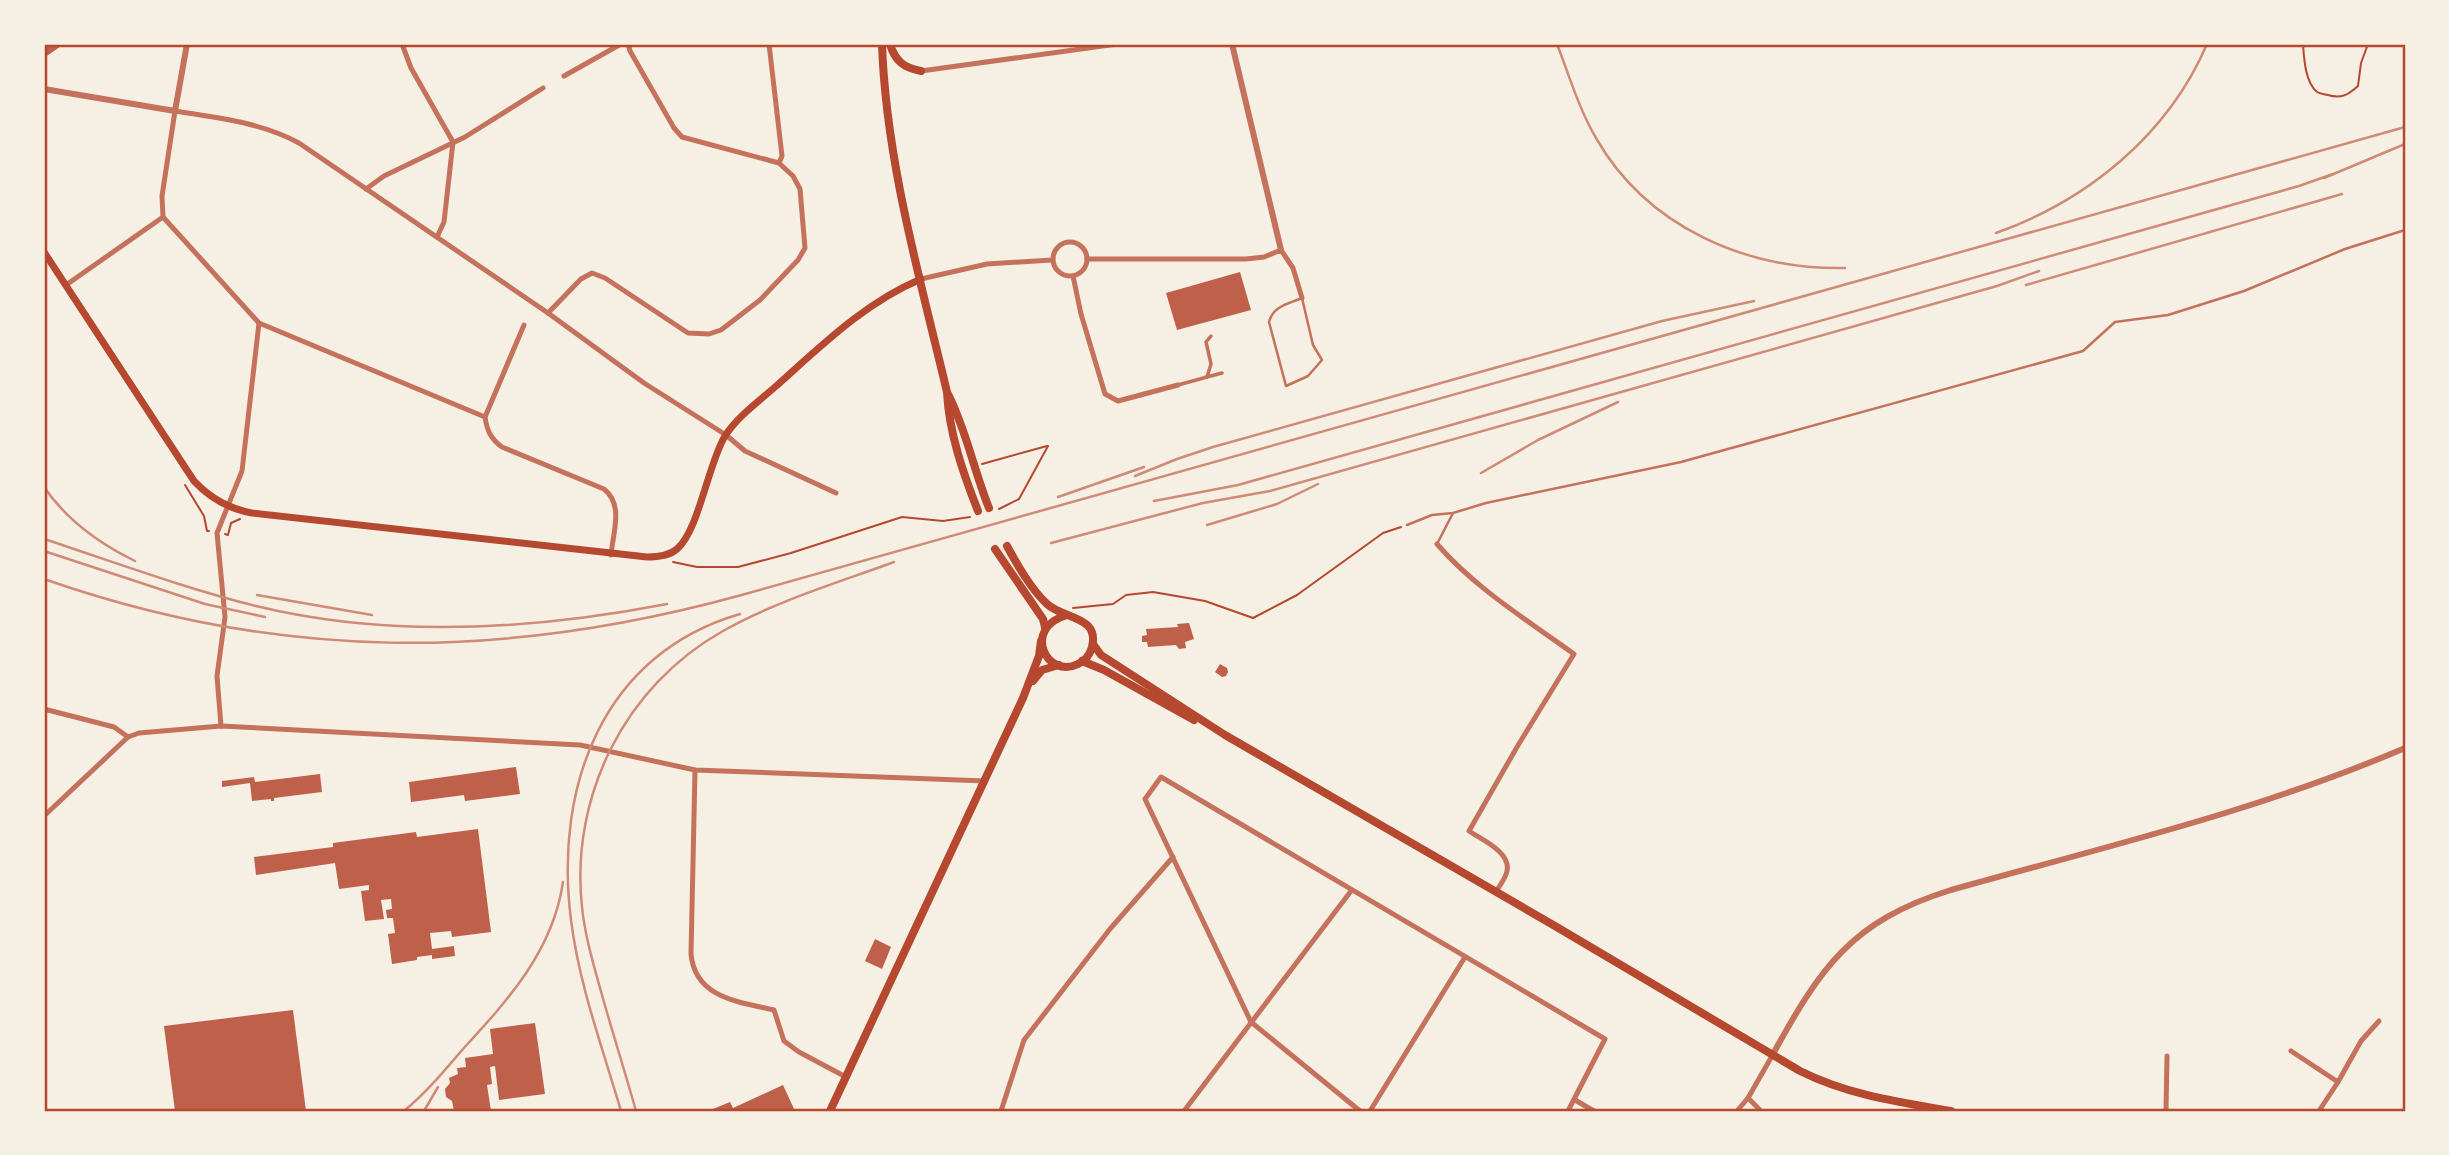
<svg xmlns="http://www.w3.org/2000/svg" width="2449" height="1155" font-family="Ubuntu,sans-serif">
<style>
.building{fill:#bf614a}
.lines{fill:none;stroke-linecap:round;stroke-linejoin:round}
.path{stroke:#b5482f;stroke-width:2}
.service{stroke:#c5725c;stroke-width:2.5}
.pedestrian{stroke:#c5725c;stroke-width:3.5}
.minor{stroke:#c5725c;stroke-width:5}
.tertiary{stroke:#c5725c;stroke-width:6}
.secondary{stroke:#b5482f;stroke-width:7}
.primary{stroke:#b5482f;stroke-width:8}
.rail{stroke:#cf8b77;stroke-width:2.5}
.neatline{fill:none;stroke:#b5482f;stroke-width:2.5}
</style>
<rect width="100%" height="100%" fill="#f6efe4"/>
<!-- building -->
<g class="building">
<polygon points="44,44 64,44 44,58"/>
<polygon points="1240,272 1251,310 1177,330 1166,293"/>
<polygon points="1189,623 1194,639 1185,642 1186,648 1179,649 1176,645 1148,647 1147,642 1142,642 1142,636 1147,635 1146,629 1178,627 1177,624"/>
<polygon points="1220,664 1227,668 1228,672 1226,676 1222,677 1215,672"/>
<polygon points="516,767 520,794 465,801 464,795 411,802 409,782"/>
<polygon points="320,774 322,792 274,798 274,801 271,801 271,799 252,801 250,783 222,787 222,781 254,777 255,782"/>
<polygon points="478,829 491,932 452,937 451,931 430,933 432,949 454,946 455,956 432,959 432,955 417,957 417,960 392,964 388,934 395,933 393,918 387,918 386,910 392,909 391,899 381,900 384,919 365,921 361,891 369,890 369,885 339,889 335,863 256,875 254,857 333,847 333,843 416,832 417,837"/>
<polygon points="875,939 891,947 882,969 865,961"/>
<polygon points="293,1010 306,1111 175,1111 164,1026"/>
<polygon points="535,1023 545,1094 499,1100 495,1066 490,1067 492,1084 487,1085 491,1111 454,1111 452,1101 446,1097 445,1089 450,1083 449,1078 458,1074 457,1068 466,1067 465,1058 493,1054 490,1029"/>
<polygon points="783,1085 795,1111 708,1111 730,1102 733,1108"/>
</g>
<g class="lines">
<!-- path -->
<g class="path">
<path d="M2303 44C2304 58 2305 82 2317 92 2320 94 2325 94 2328 95 2341 99 2348 95 2358 86L2361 63 2368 44"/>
<polyline points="982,464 1047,446"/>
<polyline points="185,485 204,516 207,531 209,531"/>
<polyline points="999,509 1019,499 1048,446"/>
<polyline points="225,534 228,535 231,523 240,519"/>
<polyline points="673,562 697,567 738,567 791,553 902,517 943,521 970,517"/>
<polyline points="1073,608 1113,604 1126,595 1153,592 1205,601 1253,618 1297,595 1383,533 1401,527"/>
</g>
<!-- service -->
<g class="service">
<path d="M1302 298 1313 345 1322 360 1308 376 1286 386 1269 322C1273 306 1288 304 1302 298Z"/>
<polyline points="1407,525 1432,515 1453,513 1486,503 1681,462 2083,351 2115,322 2168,315 2244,291 2345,249 2405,230"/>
<polyline points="1437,544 1453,513"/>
</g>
<!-- pedestrian -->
<g class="pedestrian">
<polyline points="1211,336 1206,342 1211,364 1207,377 1222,373"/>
<polyline points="1178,385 1207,377"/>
</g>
<!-- minor -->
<g class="minor">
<polyline points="402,44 411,68 453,142"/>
<polyline points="769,44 782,156 779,163"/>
<polyline points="921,71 1117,44"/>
<polyline points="564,76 621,44"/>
<polyline points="366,189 384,176 465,137 543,88"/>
<polyline points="437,237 444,222 453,142"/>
<circle cx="1070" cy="259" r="17"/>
<polyline points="1087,259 1246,259 1264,257 1281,250 1293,268 1302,298"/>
<polyline points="1073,276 1081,314 1105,394 1118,401 1178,385"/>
<polyline points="921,279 987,264 1052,260"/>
<polyline points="66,285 163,217"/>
<polyline points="548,313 581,279 592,273 605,278 688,333 709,334 721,330 760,300 798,260 805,248 800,189 793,176 779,163 682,137 674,128 630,51 628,44"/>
<path d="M524 325 485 417C487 431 491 439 502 447L604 489C624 505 613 532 611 555"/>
<path d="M485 417 259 323 163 217 162 196 175 111C218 118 260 122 299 143L548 313 644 383 726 435 745 451 836 493"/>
<path d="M1437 544C1475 588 1527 620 1574 654L1517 747 1469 831C1482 840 1511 852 1507 871 1506 878 1499 886 1496 892"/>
<polyline points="44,709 114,727 128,737"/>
<polyline points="221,726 217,676 225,617 217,533 242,471 259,323"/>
<path d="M695 770 691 954C695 998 739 1002 774 1010L784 1041 799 1052 846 1077"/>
<polyline points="44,816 128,737 139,733 221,726 580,745 695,770 985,781"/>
<polyline points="2291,1051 2338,1082 2319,1111"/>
<polyline points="2338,1082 2361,1041 2379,1021"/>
<polyline points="1748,1098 1761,1111"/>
<polyline points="1575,1100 1594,1111"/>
<polyline points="1001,1111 1024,1040 1110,929 1173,857"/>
<polyline points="1184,1111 1351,891"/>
<polyline points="1360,1111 1251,1022 1145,799 1161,777 1605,1039 1568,1111"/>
<polyline points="1370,1111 1465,957"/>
<polyline points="1737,1111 1748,1098 1772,1056"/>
<polyline points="2166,1111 2167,1056"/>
</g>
<!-- tertiary -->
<g class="tertiary">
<polyline points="1232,44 1281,250"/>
<polyline points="44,89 175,111 187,44"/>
<path d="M1772 1056C1820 968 1851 921 1951 890 2104 847 2258 811 2405 748"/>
</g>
<!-- secondary -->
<path class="secondary" d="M44 252 194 481C210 498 229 509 252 513L647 557C657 557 669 556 677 549 699 530 708 464 725 436 737 417 758 402 775 387 820 347 864 303 921 279"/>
<!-- primary -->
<g class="primary">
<path d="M882 44C886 161 920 278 947 392 949 433 963 473 978 511"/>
<path d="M890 44C895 61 904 68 921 71"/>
<path d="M948 394C966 429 974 471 989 508"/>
<path d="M1007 546C1018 566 1031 589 1047 604 1063 619 1100 616 1092 647 1090 654 1085 661 1078 664 1047 680 1021 628 1067 615"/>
<polyline points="995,549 1043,619 1045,627"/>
<path d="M1093 644 1101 655 1225 735 1555 926 1800 1071C1848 1095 1898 1102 1951 1111"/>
<polyline points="1082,661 1104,670 1194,720"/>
<polyline points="1033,681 1042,670 1059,665"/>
<polyline points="830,1111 1023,698 1039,656 1041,641"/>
</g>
<!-- rail -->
<g class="rail">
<path d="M1557 44C1569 75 1579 109 1596 138 1647 227 1746 270 1845 268"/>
<polyline points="2324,178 2405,144"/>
<path d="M1996 233C2088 200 2168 135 2207 44"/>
<polyline points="2026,285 2342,194"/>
<polyline points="1481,473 1538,440 1618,402"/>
<polyline points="1135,476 1177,459 1213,447 1662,321 1754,301"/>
<path d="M44 487C66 519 100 544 135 561"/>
<polyline points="1058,497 1144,467"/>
<polyline points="1154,501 1238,485 2299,186 2333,174"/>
<polyline points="1207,525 1277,504 1318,484"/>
<path d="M44 539C114 562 184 588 256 606 391 639 532 630 667 604"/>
<polyline points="1051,543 1203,503 1270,491 1997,286 2039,271"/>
<polyline points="44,551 205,604 265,617"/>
<path d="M44 579C278 661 500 661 738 596L2405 127"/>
<polyline points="257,595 372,615"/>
<path d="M404 1111C426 1093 445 1070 463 1049 508 1000 553 951 563 882"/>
<polyline points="424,1111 438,1087"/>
<path d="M621 1111C603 1049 579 985 571 920 554 787 602 654 740 614"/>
<path d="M636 1111C625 1072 613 1034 602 995 594 966 585 937 582 907 570 796 625 686 723 631 776 601 837 583 894 562"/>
</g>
</g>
<!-- border -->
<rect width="2449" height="1155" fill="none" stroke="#f6efe4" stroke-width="91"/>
<rect x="46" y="46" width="2358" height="1064" class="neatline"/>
</svg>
